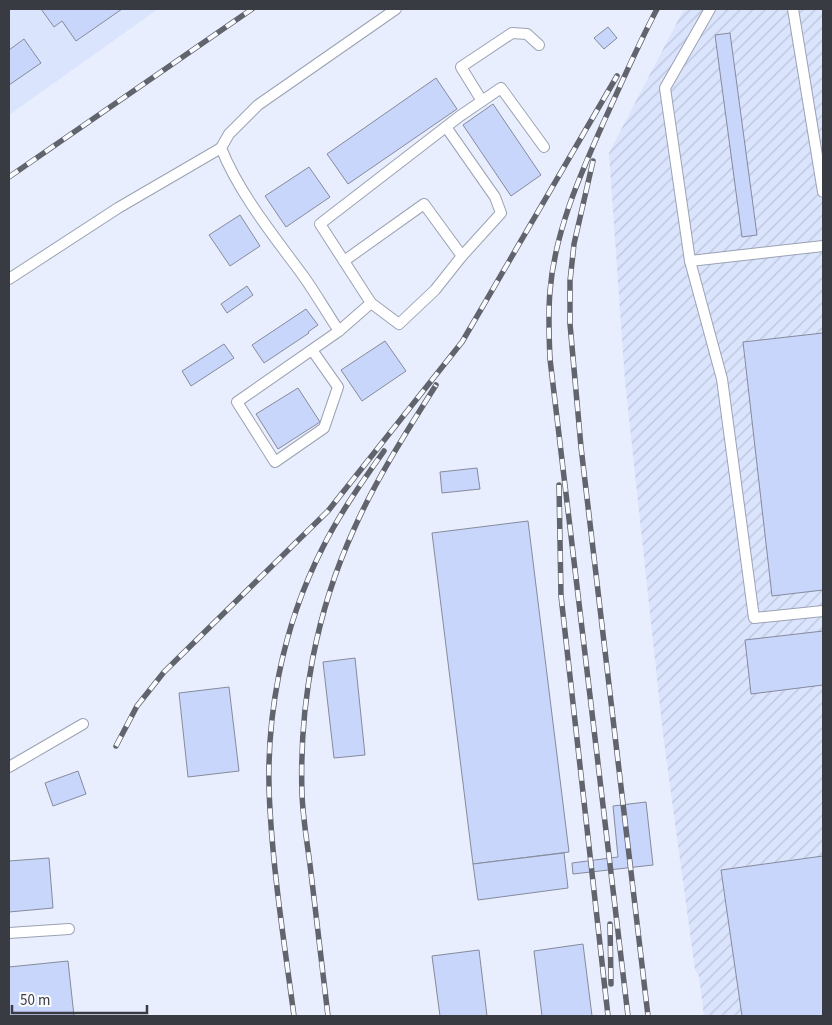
<svg xmlns="http://www.w3.org/2000/svg" width="832" height="1025" font-family="'Source Sans 3',sans-serif">
<style>
.built{fill:#dae4fd}
.industrial{fill:url(#industrial-furrows)}
.building{fill:#c9d6fb;stroke:#858b9c}
.lines{fill:none;stroke-linecap:round;stroke-linejoin:round}
.lane-casing{stroke:#9ba2b3;stroke-width:12}
.lane{stroke:#fff;stroke-width:10}
.rail-casing{stroke:#61646d;stroke-width:5.5}
.rail{stroke:#fafbff;stroke-width:4;stroke-dasharray:11;stroke-linecap:butt}
</style>
<defs>
<pattern id="industrial-furrows" width="10" height="10" patternUnits="userSpaceOnUse" patternTransform="scale(1.25)"><rect width="10" height="10" fill="#dae4fd"/><path d="M-1 1l2-2M0 10L10 0M9 11l2-2" fill="none" stroke="#bcc4da"/></pattern>
</defs>
<rect width="100%" height="100%" fill="#e8eefd"/>
<!-- built -->
<polygon class="built" points="9,9 158,9 9,115"/>
<!-- industrial -->
<polygon class="industrial" points="684,9 823,9 823,1016 704,1016 699,976 695,970 663,734 625,381 609,153"/>
<!-- building -->
<g class="building">
<polygon points="41,9 122,9 76,41 62,21 54,27"/>
<polygon points="608,27 617,38 604,49 594,38"/>
<polygon points="730,33 757,235 742,237 715,35"/>
<polygon points="24,39 41,63 9,85 9,50"/>
<polygon points="436,78 457,109 348,184 327,154"/>
<polygon points="493,104 541,175 511,196 463,125"/>
<polygon points="309,167 330,197 286,227 265,196"/>
<polygon points="240,215 260,246 230,266 209,235"/>
<polygon points="247,286 253,295 227,313 221,304"/>
<polygon points="306,309 318,325 308,332 309,333 264,363 252,345"/>
<polygon points="823,333 823,590 772,596 743,342"/>
<polygon points="385,341 406,371 362,401 341,370"/>
<polygon points="224,344 234,358 191,386 182,371"/>
<polygon points="298,388 320,422 278,449 256,414"/>
<polygon points="477,468 480,489 442,493 440,472"/>
<polygon points="528,521 569,852 473,864 432,533"/>
<polygon points="823,631 823,685 751,694 745,640"/>
<polygon points="355,658 365,755 334,758 323,662"/>
<polygon points="229,687 239,771 188,777 179,693"/>
<polygon points="78,771 86,794 53,806 45,783"/>
<polygon points="646,802 653,865 573,874 572,863 618,857 613,806"/>
<polygon points="564,853 568,888 478,900 473,864"/>
<polygon points="823,856 823,1016 742,1016 721,870"/>
<polygon points="49,858 53,908 9,912 9,861"/>
<polygon points="583,944 592,1016 542,1016 534,951"/>
<polygon points="479,950 487,1016 440,1016 432,956"/>
<polygon points="68,961 74,1016 9,1016 9,967"/>
</g>
<g class="lines">
<defs>
<g id="lane">
<polyline points="710,9 665,88 690,261 722,379 754,618 823,611"/>
<polyline points="793,9 823,192"/>
<polyline points="482,101 461,67 512,33 527,34 539,45"/>
<polyline points="344,261 424,204 462,256"/>
<polyline points="690,261 823,246"/>
<polyline points="9,279 118,208 221,148"/>
<polyline points="371,303 399,324 435,290 462,256 501,213 495,197 446,127"/>
<polyline points="339,331 371,303 320,224 460,116 501,88 544,147"/>
<path d="M312 350 338 387 324 428 275 462 237 402 339 331C327 313 316 294 304 277 274 236 240 195 221 148L229 134 258 105 396 9"/>
<polyline points="9,767 83,724"/>
<polyline points="9,933 69,929"/>
</g>
</defs>
<!-- lane casing -->
<use href="#lane" class="lane-casing"/>
<!-- lane -->
<use href="#lane" class="lane"/>
<defs>
<g id="rail">
<polyline points="593,161 574,244 570,281 570,324 581,447 648,1016"/>
<polyline points="9,177 252,9"/>
<polyline points="559,485 561,596 608,1016"/>
<polyline points="116,746 137,706 164,672 328,511 462,342 617,76"/>
<polyline points="610,924 611,984"/>
<path d="M294 1016C285 948 274 879 270 810 264 720 282 627 323 547 340 513 362 482 384 451"/>
<path d="M328 1016C322 969 317 921 311 873 308 847 303 821 302 794 299 704 316 612 354 529 376 479 407 431 436 385"/>
<path d="M628 1016 550 359C549 337 548 314 550 291 555 230 581 173 605 119 622 82 638 45 657 9"/>
</g>
</defs>
<!-- rail casing -->
<use href="#rail" class="rail-casing"/>
<!-- rail -->
<use href="#rail" class="rail"/>
</g>
<!-- border -->
<rect width="832" height="1025" fill="none" stroke="#383b42" stroke-width="20"/>
<!-- scale -->
<path d="M12 1005v8h135v-8" fill="none" stroke="#383b42" stroke-width="2.5"/>
<text x="20" y="1005" font-size="15" fill="#383b42" stroke="#fafbff" stroke-width="4" paint-order="stroke">50 m</text>
</svg>
